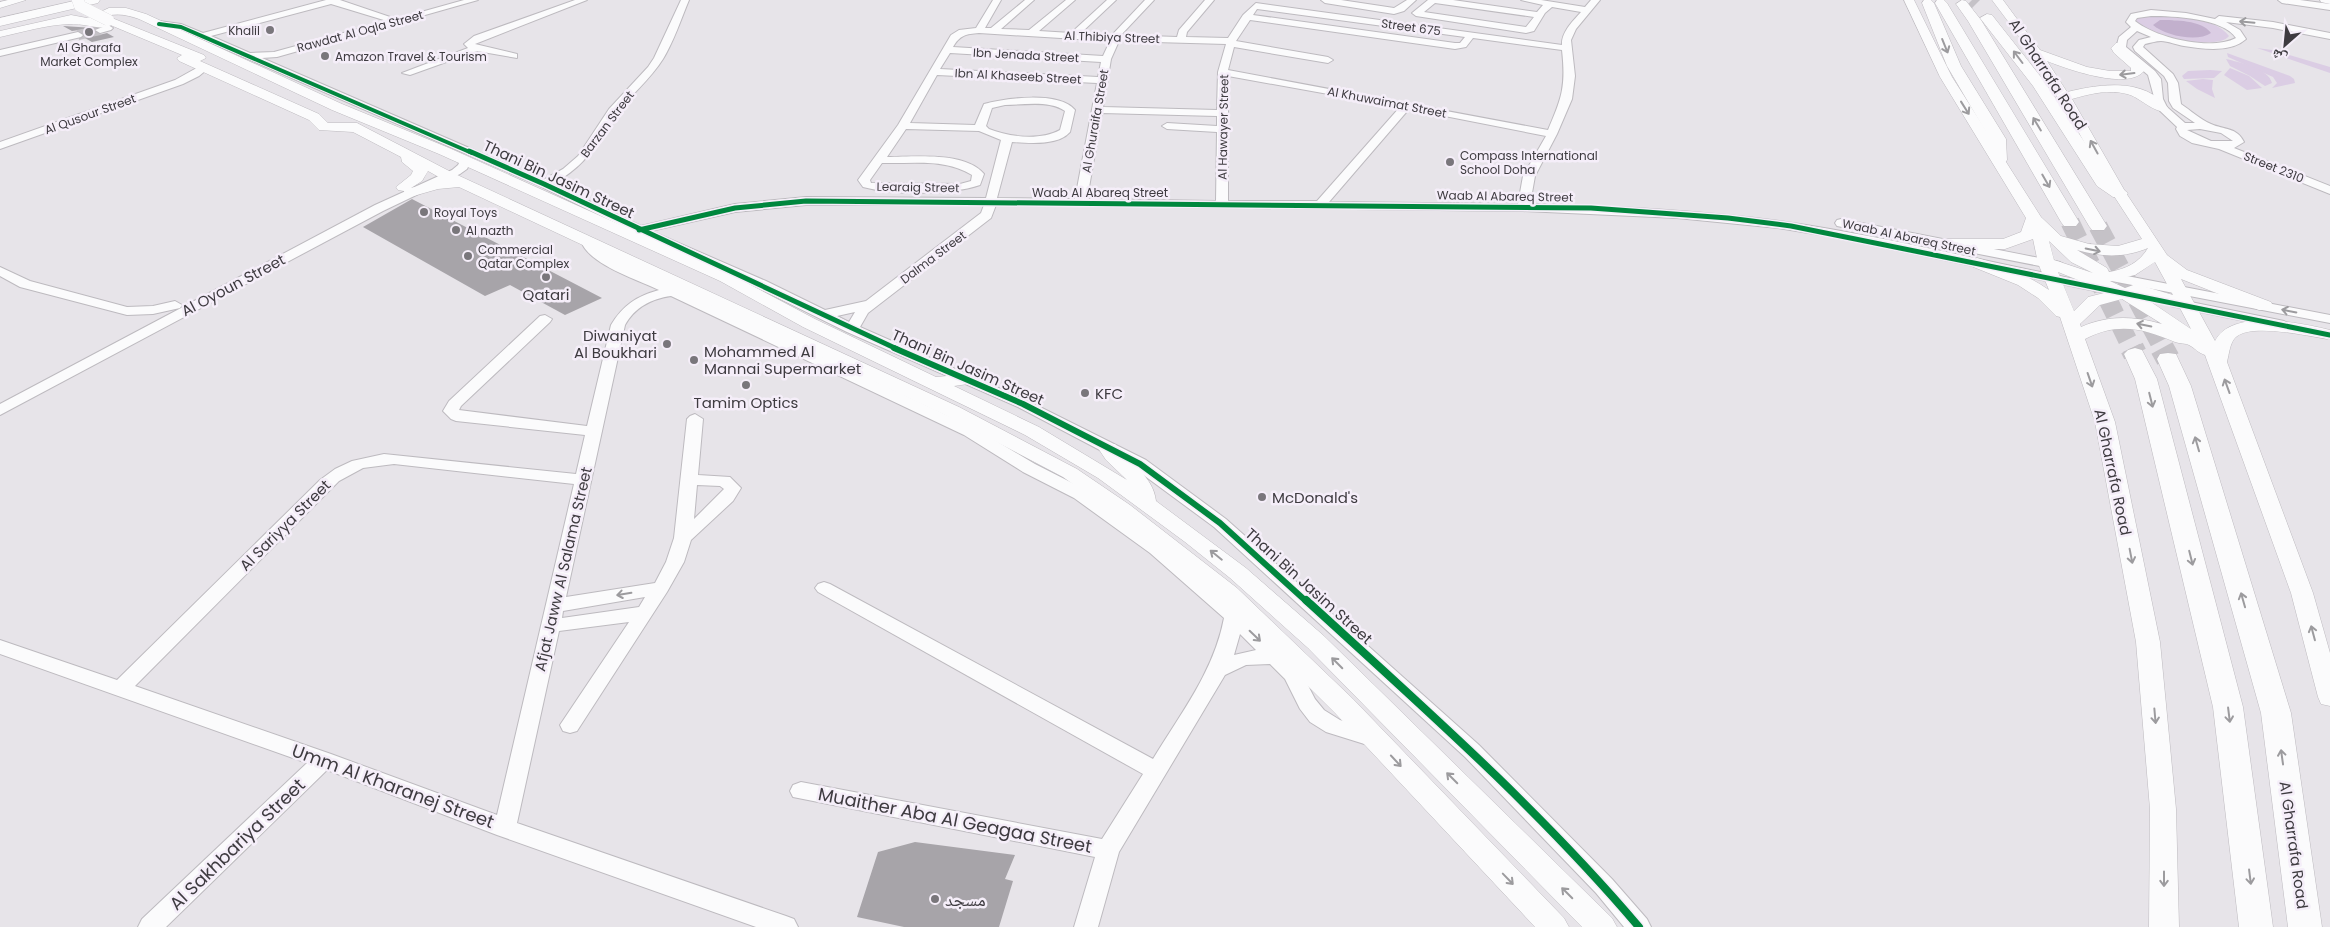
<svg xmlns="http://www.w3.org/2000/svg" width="2330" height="927" font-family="Poppins,'Noto Naskh Arabic',sans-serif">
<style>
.green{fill:#dbcde4;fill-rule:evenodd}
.water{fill:#c2b0cd}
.building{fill:#a7a4a9}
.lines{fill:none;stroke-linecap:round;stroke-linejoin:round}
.minor-tunnel{stroke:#c5c2c7;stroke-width:10;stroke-dasharray:10 5;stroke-linecap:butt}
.highway-tunnel-far2{stroke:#c5c2c7;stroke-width:14;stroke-dasharray:14 7;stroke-linecap:butt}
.highway-tunnel-far1{stroke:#c5c2c7;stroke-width:19;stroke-dasharray:19 9;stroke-linecap:butt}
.highway-tunnel{stroke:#c5c2c7;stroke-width:24;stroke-dasharray:24 12;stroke-linecap:butt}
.minor-casing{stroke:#bdbabf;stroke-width:2}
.major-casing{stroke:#bdbabf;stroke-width:1}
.highway-casing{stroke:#bdbabf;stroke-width:1}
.minor{fill:#fbfbfc;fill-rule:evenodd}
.major{fill:#fbfbfc;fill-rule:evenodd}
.highway{fill:#fbfbfc;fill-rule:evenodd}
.major-bridge-casing{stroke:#bdbabf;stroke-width:12;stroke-linecap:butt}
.major-bridge{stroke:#fbfbfc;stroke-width:12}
.cycleway-far3-casing{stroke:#f5eef9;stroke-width:5.5}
.cycleway-far2-casing{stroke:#f5eef9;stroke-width:8}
.cycleway-far1-casing{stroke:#f5eef9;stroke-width:9}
.cycleway-casing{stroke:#f5eef9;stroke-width:11}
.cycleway-far3{stroke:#00873e;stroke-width:4}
.cycleway-far2{stroke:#00873e;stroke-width:5}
.cycleway-far1{stroke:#00873e;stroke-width:6}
.cycleway{stroke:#00873e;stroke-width:8}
.oneway{stroke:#9c9b9e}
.poi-dot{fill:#79767b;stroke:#f5eef9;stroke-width:2}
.labels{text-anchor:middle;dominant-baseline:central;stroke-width:5;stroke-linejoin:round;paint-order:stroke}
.far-street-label{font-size:12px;fill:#3e3b40;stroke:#f5eef9}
.far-poi-label{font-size:12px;fill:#3e3b40;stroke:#f5eef9;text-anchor:start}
.street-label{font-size:15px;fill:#3e3b40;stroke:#f5eef9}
.poi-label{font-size:15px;fill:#3e3b40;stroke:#f5eef9;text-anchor:start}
.near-street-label{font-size:18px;fill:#3e3b40;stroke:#f5eef9}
.near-poi-label{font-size:18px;fill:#3e3b40;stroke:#f5eef9;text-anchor:start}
</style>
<rect width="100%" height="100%" fill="#e7e4e9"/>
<!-- green -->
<g class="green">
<path d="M2150 15C2171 16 2216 17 2229 36 2221 48 2175 40 2162 36 2152 33 2143 27 2134 23L2135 19ZM2173 20 2196 25 2210 31 2184 36 2175 34Z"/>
<polygon points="2257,48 2272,50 2330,67 2330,73"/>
<polygon points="2227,53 2290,76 2294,79 2295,83 2272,88 2277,83 2273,77 2228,57"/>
<path d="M2226 59C2239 62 2269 69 2272 83L2265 86 2250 76 2230 66Z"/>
<polygon points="2230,68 2249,76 2262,88 2247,90 2224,75"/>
<polygon points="2210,70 2222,71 2214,78 2184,79 2182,76 2188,71"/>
<polygon points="2203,79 2213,80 2212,89 2215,98 2197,89 2186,81"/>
</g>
<!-- water -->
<path class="water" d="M2160 20C2174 20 2202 20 2211 33 2197 43 2164 35 2153 25Z"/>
<!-- building -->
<g class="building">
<polygon points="63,26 94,28 94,32 99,35 107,33 114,37 92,42 83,37 85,35 79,30 72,31"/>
<polygon points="412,199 602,298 565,315 510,285 485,296 363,227"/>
<polygon points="915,842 1015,855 1005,879 1013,881 999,927 904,927 857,917 878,852"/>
</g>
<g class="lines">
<!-- minor-tunnel -->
<polyline class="minor-tunnel" points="78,35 100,30"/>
<!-- highway-tunnel-far2 -->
<polyline class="highway-tunnel-far2" points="1972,0 1976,4"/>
<!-- highway-tunnel-far1 -->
<g class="highway-tunnel-far1">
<polyline points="2070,222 2132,349"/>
<polyline points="2098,226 2163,349"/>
</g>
<!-- highway-tunnel -->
<g class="highway-tunnel">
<polyline points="2132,348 2135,354"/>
<polyline points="2162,348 2168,359"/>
</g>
<defs>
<g id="minor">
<path d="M326 0H340L396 19 464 0H478L277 57 262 58 543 180 563 169 578 156 609 109 648 67 654 58 681 0H689C681 19 674 41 663 59 650 80 630 95 616 115 593 147 589 163 553 184L641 226 735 204 806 197 986 198 1001 140 979 131 906 129 887 157C913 157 965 151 984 174L980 185C952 195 892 195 863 187L858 180 898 125 951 35 959 30 976 28 993 0H1001L985 28H991L1025 0H1034L1001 29 1029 30 1066 0H1075L1039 31 1071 33 1107 0H1116L1081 33 1112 35 1145 0H1154L1121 35 1177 37 1179 30 1205 0H1214L1187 32 1186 37 1228 38 1243 15 1256 3 1562 45C1561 32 1574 20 1581 12L1552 7 1545 13 1534 31 1526 33 1416 16 1412 13 1428 0H1453L1537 12 1543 5 1521 0H1541L1585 7 1591 0H1600L1576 29 1571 40 1575 76 1572 99 1557 134 1535 176 1530 204C1613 206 1696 210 1779 221 1893 237 2006 267 2120 288L2127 292 2120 296 1827 236 1778 228 1677 218 1523 211 996 205 991 218 868 313 860 327 1028 401 1146 460 1226 519 1479 745 1612 879 1647 919 1651 927H1624L1596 893 1465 757 1214 527 1134 468 1018 407 847 332 756 287 648 239 540 186 179 29 154 24 159 21 181 24 203 33ZM1435 3 1534 17 1526 27 1424 12ZM331 4 387 21 274 52 250 53 211 36ZM1257 9 1465 37 1460 43H1455L1253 15ZM1250 20 1455 49 1466 47 1473 38 1562 50C1566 86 1562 98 1548 130L1228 70 1234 47 1328 63 1333 60 1328 57 1236 41ZM979 33 1110 41 1103 56 953 47C960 35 966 34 979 33ZM1119 41 1226 44 1218 72 1217 110 1103 107 1111 59ZM950 53 1101 62 1098 77 940 69ZM937 75 1097 83 1075 199 997 198 1012 142C1029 143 1058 146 1070 132L1075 110C1059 91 1006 98 984 104L975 125 910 123ZM1228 76 1400 107 1317 201H1228ZM1005 105C1023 105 1049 100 1065 111L1060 130C1040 141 1009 137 989 129L986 126 992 108ZM1409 109 1546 136 1523 176 1518 204 1329 202ZM1102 113 1217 116V126L1167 123 1162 126 1167 129 1217 132 1216 201 1087 199ZM882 163C912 164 945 158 972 175L971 181 960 184 871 183 870 180ZM806 205H984L981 213 866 301 825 310 766 281 651 231 735 212ZM855 312 849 322 837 316Z"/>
<polygon points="575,0 587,0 475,44 517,54 517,58 477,51 410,75 402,73 468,48 464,44 474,36"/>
<polygon points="1321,0 1341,0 1394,8 1407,0 1416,0 1404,11 1394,14 1325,3"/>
<polygon points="2278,0 2300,0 2330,4 2330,10 2282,3"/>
<path d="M2151 10 2186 13 2215 19 2219 16 2273 22 2330 33V39L2273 28 2226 22 2240 30 2246 39C2231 53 2203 49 2184 46 2177 45 2168 41 2161 41 2156 41 2150 43 2145 44L2143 47 2173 74 2178 83 2181 104C2190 110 2201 120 2211 124 2224 130 2237 127 2244 142L2234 148 2330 186V194L2219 149 2192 143 2180 136 2176 129 2177 127 2157 108 2148 75 2116 48 2119 37 2131 27 2126 22 2131 14ZM2151 16C2173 16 2223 18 2236 38 2211 51 2156 38 2135 21L2137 18ZM2137 31 2151 37 2139 40 2133 47 2135 51 2164 76 2168 83 2169 101 2173 108 2195 123H2185L2167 107 2163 99 2161 79 2155 71 2126 47 2127 40ZM2200 129 2221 133 2233 141H2211L2187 130Z"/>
<polygon points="108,25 113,28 111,30 100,33 95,30"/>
<polygon points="78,32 83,35 81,37 0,56 0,50"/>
<polygon points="202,65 210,67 199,76 183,84 0,149 0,142 175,80"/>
<polygon points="465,158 471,161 467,169 460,174 383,211 0,415 0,404 375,205 452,170 458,165 461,159"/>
<polygon points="1841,219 2060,262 2067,266 2060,270 1837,226 1835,223 1837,220"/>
<path d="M587 237 591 238 595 246 605 254 976 429 1035 464 1086 490 1162 545 1241 611 1300 670 1315 699 1324 710 1340 720 1381 733 1384 739 1381 745 1374 747 1326 732 1310 722 1300 709 1285 679 1270 664 1246 665 1225 675 1119 852 1098 927H1074L1095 857 793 797 790 791 793 785 801 782 1102 839 1143 774 818 592 815 588 818 584 824 582 830 584 1153 759C1181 713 1214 671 1224 618L1150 553 1074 498 1023 472 964 435 671 296C651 299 635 307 625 325L566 597 655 583 666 562 674 538 687 419 690 416 695 414 703 419 698 475 730 477 741 488 733 501 691 540 684 562 667 592 577 731 570 733 563 731 560 725 629 622 559 631 517 823 786 916 794 919 798 927H756L497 835 327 770 166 927H138L142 919 307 763 0 654V640L117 680 320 480 335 469 352 461 384 454 576 474 585 435 456 421 451 419 443 411 449 401 540 316 545 315 552 319 550 322 461 406 459 410 587 426 611 325C623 305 637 296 659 290 638 280 588 264 581 241ZM394 464 574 484 497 815 331 754 135 686 339 481 363 468ZM697 485 720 486 724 489 694 519ZM645 597 639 607 562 618 563 611ZM1240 634 1256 650 1234 655Z"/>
<polygon points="0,267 30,281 127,307 153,306 175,301 182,305 180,308 153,314 127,315 20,287 0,276"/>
<polygon points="2101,271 2330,315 2330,323 2096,278 2094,275"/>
<polygon points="2176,299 2284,321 2291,325 2284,329 2171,306 2169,303 2171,300"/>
</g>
<g id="major">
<polygon points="8,0 26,0 0,8 0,2"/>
<path d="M1904 0H1914L1952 77 2041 217 2061 236 2089 244 2118 246 2142 239 2112 193 2072 120 2016 32 1992 0H2003L2040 50 2087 67 2110 71H2131V68L2114 53 2111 48 2116 43H2124L2126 45 2123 50 2143 67 2144 71C2128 91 2067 69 2047 61L2067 92C2100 84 2144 77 2168 108L2167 111C2154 114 2140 97 2127 94 2109 89 2089 94 2072 99L2126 193 2167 255 2187 270 2271 302 2273 306 2271 310H2259L2181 279 2215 341C2231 308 2301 323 2330 330V338L2327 339C2308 336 2251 323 2236 337 2230 342 2229 354 2227 362L2313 593 2330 653V706L2321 704 2318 697 2291 593 2205 355C2198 353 2195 348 2189 345 2186 343 2180 344 2175 342 2143 328 2117 322 2085 339L2115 422 2160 642 2176 809 2179 927H2149L2150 809 2136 642 2095 422 2060 317 2056 316 2038 298 2018 285 1971 266 1969 263 1977 258C2003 265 2027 275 2049 290L2038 263 2033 239 2005 249H1944L1936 244 1944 239H2003L2021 232 2026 218 1940 77ZM2049 241 2071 262 2093 273 2054 260ZM2148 248C2139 263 2126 269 2109 272L2107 268 2077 250C2101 257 2125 258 2148 248ZM2155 262 2173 295 2136 284 2125 288 2110 281 2135 275ZM2058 272 2108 292 2088 297 2074 311ZM2142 296 2180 308 2191 329ZM2122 299 2162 324C2134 316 2108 315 2081 327L2080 324 2100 305Z"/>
<polygon points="2320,0 2330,0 2330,4 2321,2"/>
<path d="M109 8H126L146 14 342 104 449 148 732 275 815 319 936 377 969 374 975 375 978 379 975 383 954 386 1039 427 1127 480 1106 460 1098 448 1101 444H1115C1129 464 1153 475 1156 501L1246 568 1324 636 1612 918 1617 927H1582L1308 648 1230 578 1185 542 1098 478 1025 435 803 327 720 281 439 154 332 110 139 19C124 14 112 12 98 20L104 22V18H112L204 55 206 58 200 61 319 114 328 123H357L453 173 959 407 1077 469 1130 505 1237 588 1353 699 1564 918 1569 927H1535L1335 713 1221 600 1116 515 1063 477 945 415 459 187 438 189 410 197 405 196 404 191 398 190 396 187 411 175 413 171 402 162 401 157 353 132 319 130 309 120 179 61 177 58 182 55 108 24 107 27C100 29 80 23 69 24 46 25 23 32 0 37V31L71 15 87 18ZM428 171 444 180 411 188 422 181Z"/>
</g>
<g id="highway">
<polygon points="78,0 100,0 98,3 0,26 0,18"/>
<polygon points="1924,0 1931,0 1934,3 1961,66 2006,139 2007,160 2005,163 1993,163 1991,160 1990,139 1947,66 1922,3"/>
<polygon points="1937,0 1944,0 1947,3 2079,222 2076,226 2064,226 2061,222 1935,3"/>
<polygon points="1962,0 1966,1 1981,20 2107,226 2104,230 2092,230 2089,226 1968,21 1956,4"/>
<polygon points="1987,14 1992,15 2044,81 2109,179 2128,193 2125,197 2113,197 2097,186 2033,86 1980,18"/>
<polygon points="2135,348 2142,350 2157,379 2243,707 2273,927 2239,927 2213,707 2135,379 2124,354 2128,350"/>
<polygon points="2168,353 2176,354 2191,386 2291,713 2322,927 2288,927 2261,713 2169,386 2157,359 2160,354"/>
</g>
</defs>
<!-- minor casing -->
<use href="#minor" class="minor-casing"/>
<!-- major casing -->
<use href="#major" class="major-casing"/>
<!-- highway casing -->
<use href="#highway" class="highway-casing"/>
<!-- minor -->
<use href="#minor" class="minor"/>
<!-- major -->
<use href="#major" class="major"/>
<!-- highway -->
<use href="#highway" class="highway"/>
<defs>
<polyline id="major-bridge" points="78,0 80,6 108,20"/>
</defs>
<!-- major-bridge casing -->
<use href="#major-bridge" class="major-bridge-casing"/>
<!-- major-bridge -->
<use href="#major-bridge" class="major-bridge"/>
<defs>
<polyline id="cycleway-far3" points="159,24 181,27 472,153"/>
<g id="cycleway-far2">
<polyline points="469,151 544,184 897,349"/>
<polyline points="639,230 735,208 806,201 1591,208 1728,218 1791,226 2330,335"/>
</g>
<polyline id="cycleway-far1" points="894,348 1023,404 1140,464 1220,523 1307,602"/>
<path id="cycleway" d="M1306 600C1421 705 1538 808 1639 927"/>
</defs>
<!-- cycleway-far3 casing -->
<use href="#cycleway-far3" class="cycleway-far3-casing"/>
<!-- cycleway-far2 casing -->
<use href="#cycleway-far2" class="cycleway-far2-casing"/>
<!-- cycleway-far1 casing -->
<use href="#cycleway-far1" class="cycleway-far1-casing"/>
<!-- cycleway casing -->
<use href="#cycleway" class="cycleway-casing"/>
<!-- cycleway-far3 -->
<use href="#cycleway-far3" class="cycleway-far3"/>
<!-- cycleway-far2 -->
<use href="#cycleway-far2" class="cycleway-far2"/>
<!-- cycleway-far1 -->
<use href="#cycleway-far1" class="cycleway-far1"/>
<!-- cycleway -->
<use href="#cycleway" class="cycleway"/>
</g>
<!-- one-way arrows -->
<defs><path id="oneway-shaft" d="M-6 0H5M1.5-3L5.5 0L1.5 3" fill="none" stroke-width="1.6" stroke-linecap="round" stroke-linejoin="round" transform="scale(1.25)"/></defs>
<g class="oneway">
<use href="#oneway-shaft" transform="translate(2247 22) rotate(-175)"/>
<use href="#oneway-shaft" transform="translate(1945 46) rotate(68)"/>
<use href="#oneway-shaft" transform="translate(2018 57) rotate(-127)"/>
<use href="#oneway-shaft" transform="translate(2127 74) rotate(173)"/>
<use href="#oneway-shaft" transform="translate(1965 108) rotate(58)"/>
<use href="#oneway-shaft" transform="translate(2037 124) rotate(-121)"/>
<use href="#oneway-shaft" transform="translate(2094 147) rotate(-119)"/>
<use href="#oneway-shaft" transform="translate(2046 181) rotate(60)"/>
<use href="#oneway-shaft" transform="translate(2093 250) rotate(12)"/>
<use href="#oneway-shaft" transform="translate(2289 311) rotate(-169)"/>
<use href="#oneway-shaft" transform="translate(2144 325) rotate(-168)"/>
<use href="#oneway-shaft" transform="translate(2090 380) rotate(71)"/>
<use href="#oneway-shaft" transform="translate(2227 386) rotate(-110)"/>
<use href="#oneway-shaft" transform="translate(2151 400) rotate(76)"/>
<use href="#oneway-shaft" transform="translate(2197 444) rotate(-106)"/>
<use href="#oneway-shaft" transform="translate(1216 555) rotate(-141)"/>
<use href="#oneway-shaft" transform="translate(2131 556) rotate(79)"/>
<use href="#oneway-shaft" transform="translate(2191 558) rotate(76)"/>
<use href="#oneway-shaft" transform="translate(624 594) rotate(171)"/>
<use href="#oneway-shaft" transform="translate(2243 600) rotate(-106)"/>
<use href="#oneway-shaft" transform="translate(2313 633) rotate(-105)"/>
<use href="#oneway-shaft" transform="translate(1255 636) rotate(44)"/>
<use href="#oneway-shaft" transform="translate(1337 663) rotate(-135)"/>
<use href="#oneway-shaft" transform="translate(2229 715) rotate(83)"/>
<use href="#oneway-shaft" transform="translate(2155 716) rotate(85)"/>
<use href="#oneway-shaft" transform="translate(2282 757) rotate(-98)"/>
<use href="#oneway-shaft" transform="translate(1396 761) rotate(47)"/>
<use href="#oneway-shaft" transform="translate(1452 778) rotate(-135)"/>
<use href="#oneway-shaft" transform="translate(2250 877) rotate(83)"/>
<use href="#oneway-shaft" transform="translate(1508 879) rotate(46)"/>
<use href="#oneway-shaft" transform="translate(2164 879) rotate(90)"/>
<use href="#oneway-shaft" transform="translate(1567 893) rotate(-135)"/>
</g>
<!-- markers -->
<g class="poi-dot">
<circle cx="270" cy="30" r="5"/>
<circle cx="89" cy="32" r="5"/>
<circle cx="325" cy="56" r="5"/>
<circle cx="1450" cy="162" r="5"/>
<circle cx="424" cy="212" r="5"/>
<circle cx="456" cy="230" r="5"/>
<circle cx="468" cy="256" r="5"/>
<circle cx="546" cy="277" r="5"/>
<circle cx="667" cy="344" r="5"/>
<circle cx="694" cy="360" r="5"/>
<circle cx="746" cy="385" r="5"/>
<circle cx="1085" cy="393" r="5"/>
<circle cx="1262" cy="497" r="5"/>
<circle cx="935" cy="899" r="5"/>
</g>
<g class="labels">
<!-- far-street labels -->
<g class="far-street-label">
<text transform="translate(1411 27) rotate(8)">Street 675</text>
<text transform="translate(360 31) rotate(-15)">Rawdat Al Oqla Street</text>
<text transform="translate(1112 37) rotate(2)">Al Thibiya Street</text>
<text transform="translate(1026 55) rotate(3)">Ibn Jenada Street</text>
<text transform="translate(1018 76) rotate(3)">Ibn Al Khaseeb Street</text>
<text transform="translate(1387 102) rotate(11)">Al Khuwaimat Street</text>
<text transform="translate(90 114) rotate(-20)">Al Qusour Street</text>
<text transform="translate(1095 121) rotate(-80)">Al Ghuraifa Street</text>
<text transform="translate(607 124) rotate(-53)">Barzan Street</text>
<text transform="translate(1223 127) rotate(-89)">Al Hawayer Street</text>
<text transform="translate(2274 167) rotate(22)">Street 2310</text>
<text transform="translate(918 187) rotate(1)">Learaig Street</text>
<text x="1100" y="192">Waab Al Abareq Street</text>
<text transform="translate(1505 196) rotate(1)">Waab Al Abareq Street</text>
<text transform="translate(1909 237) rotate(12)">Waab Al Abareq Street</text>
<text transform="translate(933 257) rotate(-37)">Dalma Street</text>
</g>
<!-- far-poi labels -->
<g class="far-poi-label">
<text x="260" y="30" text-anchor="end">Khalil</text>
<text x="89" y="47" text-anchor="middle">Al Gharafa<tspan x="89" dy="14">Market Complex</tspan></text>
<text x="335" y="56">Amazon Travel &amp; Tourism</text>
<text x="1460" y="155">Compass International<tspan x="1460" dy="14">School Doha</tspan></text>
<text x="434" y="212">Royal Toys</text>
<text x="466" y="230">Al nazth</text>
<text x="478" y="249">Commercial<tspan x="478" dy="14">Qatar Complex</tspan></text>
</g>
<!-- street labels -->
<g class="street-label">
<text transform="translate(2048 74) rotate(57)">Al Gharrafa Road</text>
<text transform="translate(559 179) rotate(25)">Thani Bin Jasim Street</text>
<text transform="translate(233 285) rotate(-28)">Al Oyoun Street</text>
<text transform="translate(968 367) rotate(24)">Thani Bin Jasim Street</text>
<text transform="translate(2113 472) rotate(78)">Al Gharrafa Road</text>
<text transform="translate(285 525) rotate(-45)">Al Sariyya Street</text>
<text transform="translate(563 569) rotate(-77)">Afjat Jaww Al Salama Street</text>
<text transform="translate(1309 586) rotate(42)">Thani Bin Jasim Street</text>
<text transform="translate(2294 845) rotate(82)">Al Gharrafa Road</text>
</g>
<!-- poi labels -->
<g class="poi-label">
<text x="546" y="294" text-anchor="middle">Qatari</text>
<text x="657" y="335" text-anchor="end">Diwaniyat<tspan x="657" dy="17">Al Boukhari</tspan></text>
<text x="704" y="351">Mohammed Al<tspan x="704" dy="17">Mannai Supermarket</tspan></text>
<text x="1095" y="393">KFC</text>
<text x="746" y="402" text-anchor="middle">Tamim Optics</text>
<text x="1272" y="497">McDonald's</text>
</g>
<!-- near-street labels -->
<g class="near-street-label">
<text transform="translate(393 786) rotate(20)">Umm Al Kharanej Street</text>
<text transform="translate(955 820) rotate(11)">Muaither Aba Al Geagaa Street</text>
<text transform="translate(237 844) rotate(-44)">Al Sakhbariya Street</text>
</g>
<!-- near-poi labels -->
<g class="near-poi-label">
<text x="945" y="899">مسجد</text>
</g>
</g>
<!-- north arrow -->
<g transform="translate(2285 45) rotate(207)" stroke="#f5eef9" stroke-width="4" paint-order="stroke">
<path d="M0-4L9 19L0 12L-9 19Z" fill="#3e3b40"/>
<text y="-8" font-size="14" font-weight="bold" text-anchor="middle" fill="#3e3b40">ش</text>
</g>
</svg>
